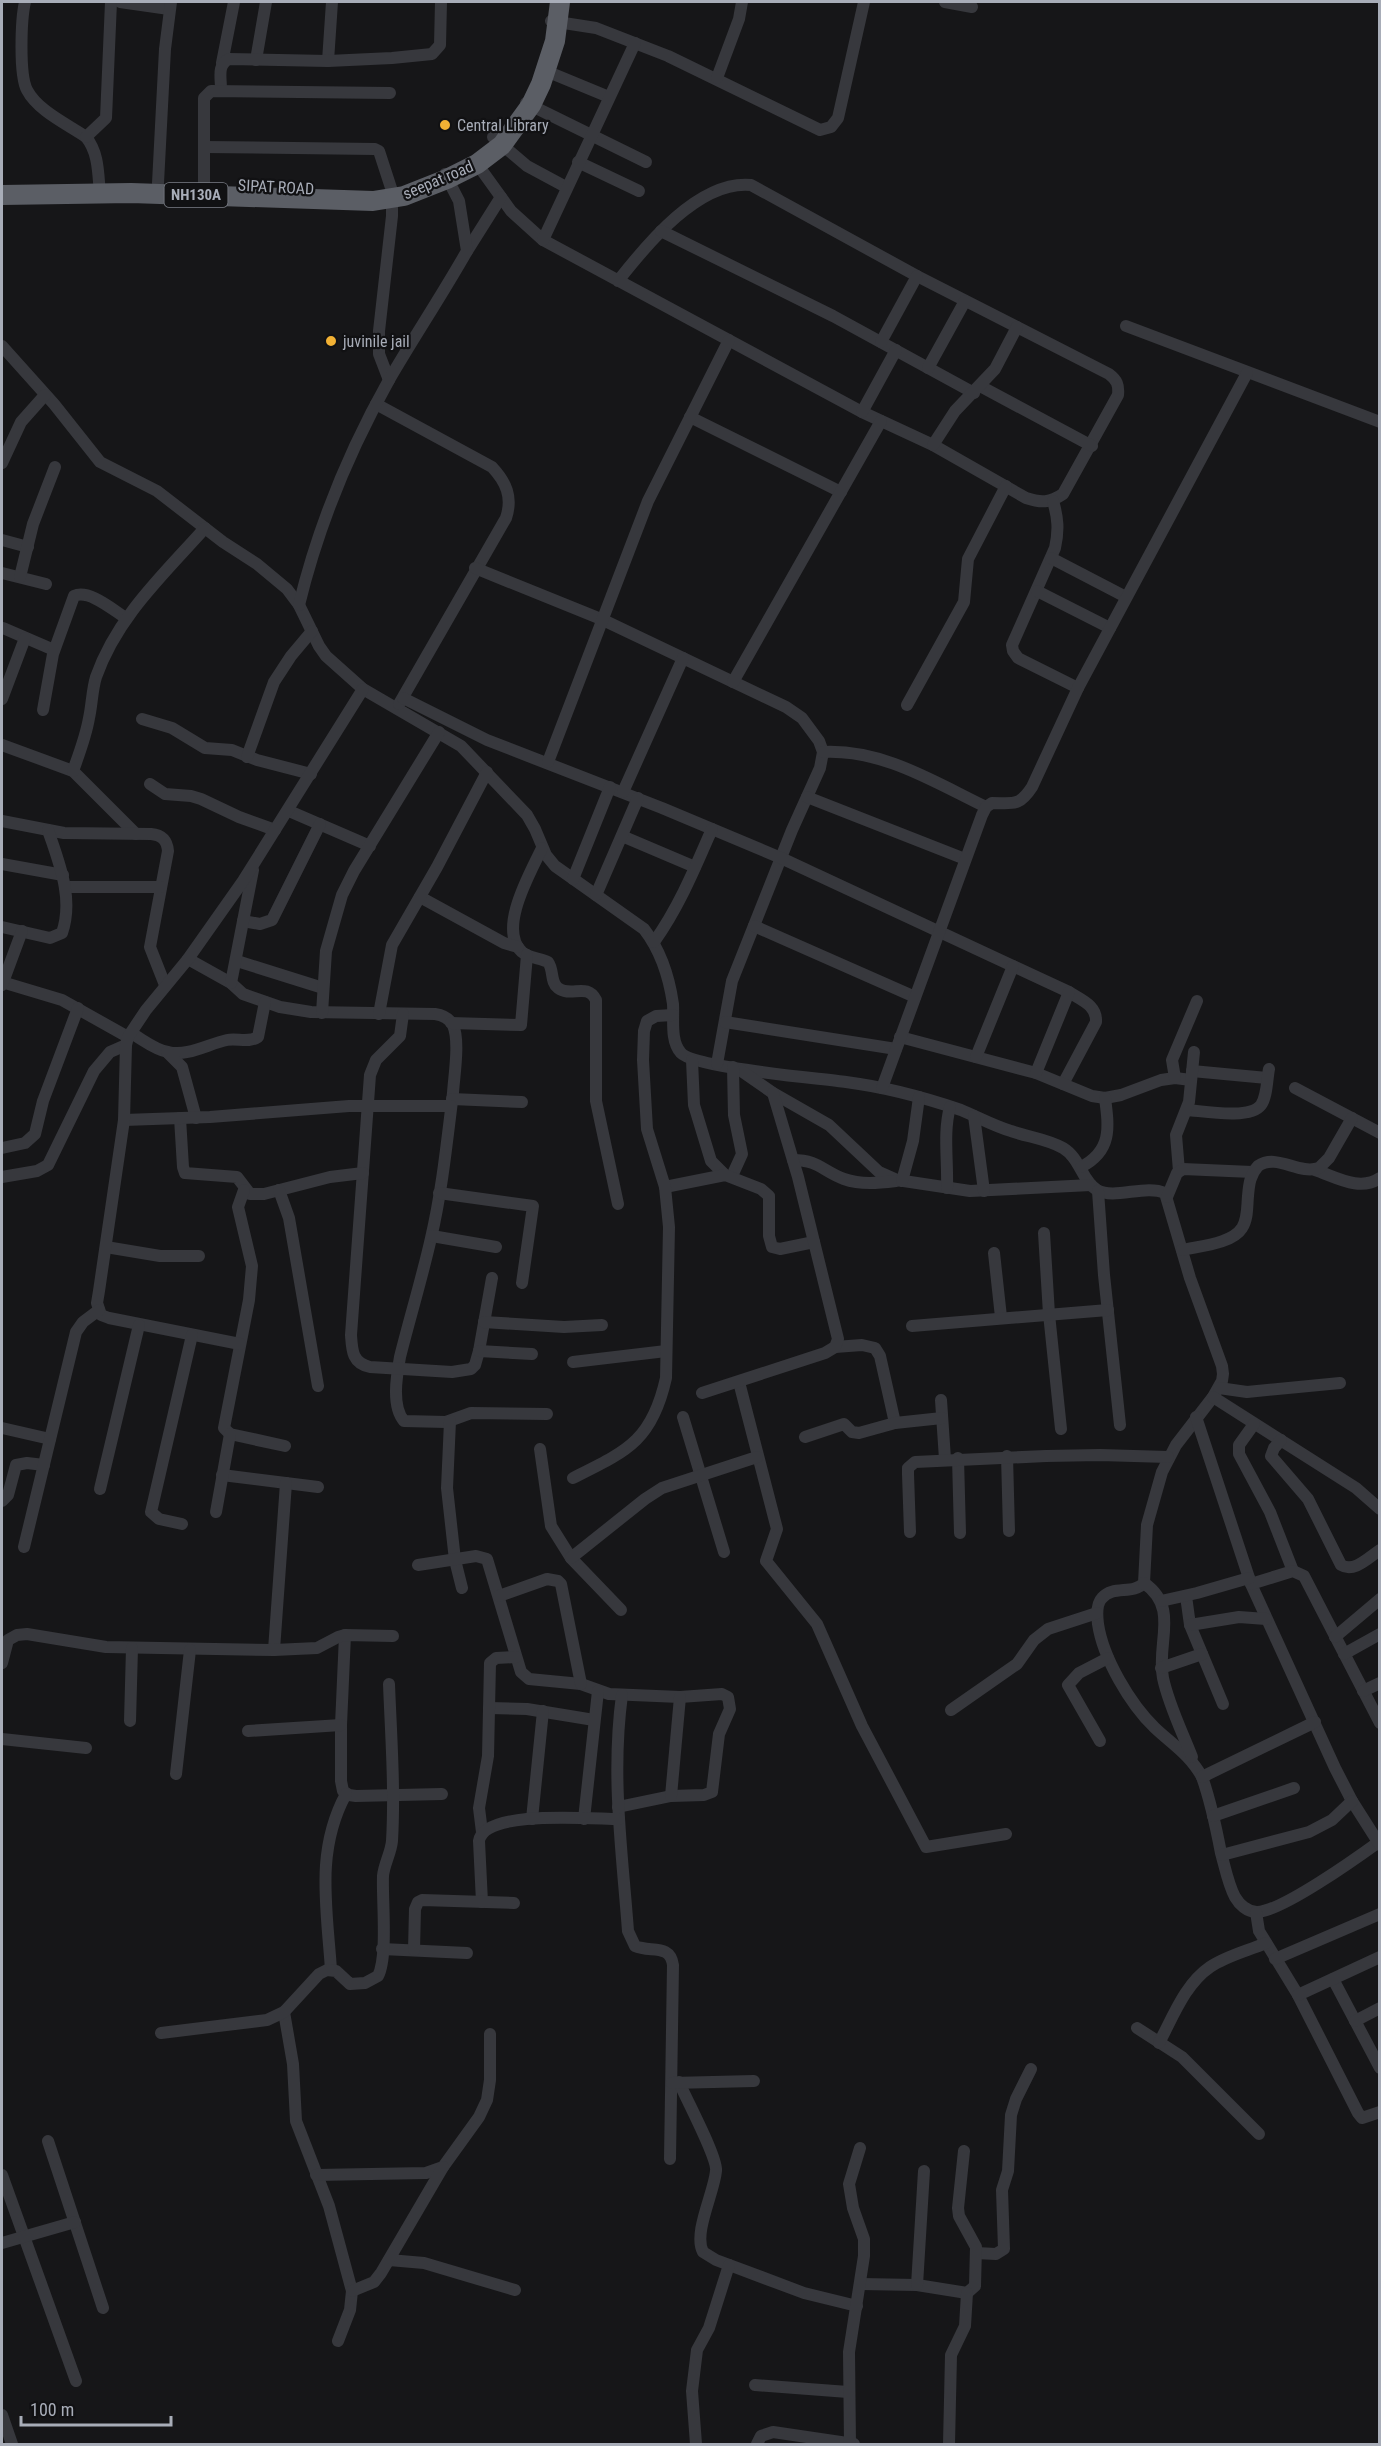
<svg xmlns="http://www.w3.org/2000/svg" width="1381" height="2446" font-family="'Roboto Condensed',sans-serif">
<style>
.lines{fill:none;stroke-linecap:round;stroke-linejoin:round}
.minor{stroke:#37383d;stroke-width:12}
.trunk{stroke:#5b5e65;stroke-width:20}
.poi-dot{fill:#f2b134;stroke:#111113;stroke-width:2}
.labels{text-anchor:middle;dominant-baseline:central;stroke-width:4.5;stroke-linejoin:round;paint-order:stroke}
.shield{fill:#111113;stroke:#7b7e86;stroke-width:1.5}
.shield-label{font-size:15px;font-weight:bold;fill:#a8adb8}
.poi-label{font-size:16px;fill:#a8adb8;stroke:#111113;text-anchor:start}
.street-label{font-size:16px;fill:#a8adb8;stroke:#111113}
</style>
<rect width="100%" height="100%" fill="#161618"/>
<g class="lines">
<!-- minor -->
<g class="minor">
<path d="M25 2C21 19 19 75 27 90 38 111 67 124 86 137 99 153 98 174 100 194"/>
<polyline points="120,2 169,9"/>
<polyline points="945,2 972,7"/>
<polyline points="551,21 596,28 668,56 820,130 831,127 838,118 864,2"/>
<polyline points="256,60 266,2"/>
<polyline points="328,61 332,2"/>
<polyline points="222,63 234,2"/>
<polyline points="546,71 609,97"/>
<polyline points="717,78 739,19 742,2"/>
<path d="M221 89C221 77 217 65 229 59L328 61 392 58 432 54 440 45 441 2"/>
<polyline points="526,103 646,162"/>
<polyline points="86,137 106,118 111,2"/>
<polyline points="493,137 527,166 566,187"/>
<polyline points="204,147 375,149 379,151 392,191 392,216 379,331 379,354 389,380"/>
<path d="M475 161 511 211 543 240 862 412 933 445 1026 498C1041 503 1050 503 1063 494L1118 395C1119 385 1117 380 1109 374L917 276 751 185C699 180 647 244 618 281"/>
<polyline points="578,162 639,191"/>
<polyline points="158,183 165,49 171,2"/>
<polyline points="204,183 204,98 211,91 390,93"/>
<polyline points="661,231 833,316 974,393"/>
<polyline points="543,240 635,43"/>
<polyline points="467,251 501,197"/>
<polyline points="1126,326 1380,422"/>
<polyline points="881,342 917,276"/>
<path d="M2 346 54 404 100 462 157 491 223 542 257 564 287 589 299 605 319 646 326 656 363 689 461 746 527 815 535 829 546 855 555 866 644 929C661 951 669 976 673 1004 674 1019 670 1041 681 1053 695 1068 818 1078 846 1082 885 1087 923 1097 961 1110 978 1117 994 1126 1011 1131 1028 1137 1047 1139 1063 1148 1080 1158 1082 1181 1097 1190 1115 1200 1145 1184 1165 1193L1190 1278 1222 1366 1223 1374 1222 1381 1213 1397 1176 1445 1162 1472 1147 1525 1144 1583C1133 1595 1113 1585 1102 1598 1096 1604 1097 1616 1098 1624 1103 1658 1130 1704 1155 1728 1172 1744 1190 1755 1202 1777 1211 1802 1216 1827 1221 1853 1225 1867 1228 1884 1235 1897 1239 1904 1247 1912 1257 1912 1281 1912 1358 1857 1380 1841"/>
<polyline points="928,368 965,301"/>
<polyline points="980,386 1092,446"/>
<path d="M376 404 492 467C506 482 513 497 506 518L399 704"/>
<polyline points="862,412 896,350"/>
<polyline points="690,417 841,492"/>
<polyline points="933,445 955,411 995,369 1017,327"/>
<polyline points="2,463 21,422 45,395"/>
<path d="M1053 501C1058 518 1059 530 1055 548L1012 645 1013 651 1018 658 1078 688"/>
<polyline points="2,540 28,547"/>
<polyline points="1051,558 1126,597"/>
<polyline points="475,568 601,619 786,707 802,718 819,741 823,752 820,768 792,830 732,981 717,1064"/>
<polyline points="2,573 46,584"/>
<polyline points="20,577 33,524 55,467"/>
<polyline points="1037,591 1110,628"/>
<path d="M299 605C318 527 349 451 389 380 414 337 442 295 467 251L459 201 445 174"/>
<polyline points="3,628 54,650"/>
<polyline points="733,682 881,421"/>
<path d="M403 698 487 740 662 808 781 858 1069 992C1081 1000 1097 1005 1096 1022L1063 1084"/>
<polyline points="2,699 25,638"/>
<polyline points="907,705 964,602 968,559 1006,486"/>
<path d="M43 710 53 654 74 596C89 589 113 610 126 618"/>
<polyline points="142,719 172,728 205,748 232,750 257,760 311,774"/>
<polyline points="2,745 73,771 136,834"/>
<path d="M823 752C883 749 934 782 986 807"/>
<polyline points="247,757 274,682 291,656 312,631"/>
<polyline points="548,762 648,501 729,340"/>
<path d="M73 771C79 754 86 736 89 718 92 705 92 690 96 677 117 617 163 575 205 528"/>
<polyline points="150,784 165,794 191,796 201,799 239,817 275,830"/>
<polyline points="623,792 683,658"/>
<polyline points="807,797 965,859"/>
<polyline points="289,811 370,846"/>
<path d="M2 821 64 833 151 834C162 835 167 840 168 851L150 947 165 985"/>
<polyline points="622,836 695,867"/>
<path d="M542 848C531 872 497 929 522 952 529 958 540 958 548 962 554 970 550 982 558 988 571 998 587 982 596 1000V1101L618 1204"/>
<polyline points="2,864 63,875"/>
<polyline points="573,879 610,787"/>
<polyline points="65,887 161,887"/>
<polyline points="596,895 638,798"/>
<polyline points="420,897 504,943 518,947"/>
<polyline points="243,921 260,924 272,920 320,824"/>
<polyline points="754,926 915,997"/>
<path d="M2 927 50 938 62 933C74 898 59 863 48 830"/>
<path d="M654 942C679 907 695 868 712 829"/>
<path d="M188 959 231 983 243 994 280 1007 311 1012 435 1014C442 1015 449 1018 453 1025 460 1041 454 1076 453 1093 447 1141 442 1191 431 1238 422 1278 410 1317 400 1357 397 1374 391 1406 404 1421L446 1422 471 1413 547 1414"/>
<polyline points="237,961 323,988"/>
<polyline points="2,982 62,1000 128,1037"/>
<polyline points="231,983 253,870"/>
<polyline points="2,985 22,931"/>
<polyline points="322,1013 326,951 342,895 354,871 439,732"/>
<polyline points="379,1014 392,945 437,867 487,772"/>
<path d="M403 1014 400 1036 376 1060 370 1075 351 1335C352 1350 352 1363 370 1367L452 1372 471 1369 475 1365 479 1351 492 1278"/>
<polyline points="725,1022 896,1049"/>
<polyline points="451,1023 521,1025 527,955"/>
<path d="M131 1033C142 1039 155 1050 168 1052 187 1057 208 1044 227 1040 237 1038 249 1043 258 1037L265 1002"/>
<polyline points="900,1037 1036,1073 1092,1096 1105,1098 1121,1095 1161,1080 1175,1078 1191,1080"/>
<polyline points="167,1052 182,1067 196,1118"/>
<polyline points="976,1057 1013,966"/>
<polyline points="692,1060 694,1105 711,1161 725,1175"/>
<polyline points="740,1070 773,1093 829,1125 879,1172 897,1180 970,1191 1091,1185"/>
<polyline points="1192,1071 1267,1078"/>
<polyline points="1036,1073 1069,992"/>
<polyline points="1175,1078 1172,1060 1197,1001"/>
<path d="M882 1088 982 815 986 807 992 803C1013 803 1019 807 1032 787L1078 688 1247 373"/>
<polyline points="1295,1088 1380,1133"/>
<polyline points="452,1099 522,1102"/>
<path d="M1187 1110C1203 1111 1250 1120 1261 1105 1267 1097 1267 1079 1269 1069"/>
<polyline points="974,1116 984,1191"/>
<polyline points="180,1118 183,1167 185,1173 237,1177 250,1194 264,1194 330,1177 363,1173"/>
<polyline points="124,1120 210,1117 349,1106 451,1106"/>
<polyline points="2,1148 25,1143 35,1134 43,1101 78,1008"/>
<path d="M793 1160C819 1160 822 1171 844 1179 861 1185 879 1183 896 1181"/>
<path d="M1081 1167C1112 1151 1109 1128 1105 1098"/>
<path d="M1315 1170C1336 1177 1360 1192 1380 1178"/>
<polyline points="1179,1171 1176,1135 1189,1102 1194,1052"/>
<polyline points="732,1176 742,1154 734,1115 733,1067"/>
<polyline points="2,1177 37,1171 48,1165 94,1071 110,1052 126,1045"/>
<polyline points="902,1181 913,1141 919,1097"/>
<polyline points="665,1187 725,1175 761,1189 769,1196 769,1236 772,1247 780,1249 814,1242"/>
<path d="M947 1188C948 1160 943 1133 950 1107"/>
<polyline points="244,1190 238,1207 252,1266 249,1300 224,1428 230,1434 285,1446"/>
<polyline points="279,1190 289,1218 318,1386"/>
<polyline points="1098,1191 1104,1275 1120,1425"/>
<polyline points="439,1193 533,1206 522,1283"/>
<polyline points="1167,1197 1177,1173 1183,1169 1252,1172"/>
<polyline points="1044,1233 1049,1314 1061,1429"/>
<polyline points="432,1236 496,1247"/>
<polyline points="106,1247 160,1256 199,1256"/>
<path d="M1182 1250C1199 1246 1232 1244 1242 1228 1248 1219 1247 1206 1248 1196 1249 1184 1250 1175 1258 1166 1277 1153 1298 1175 1319 1168L1329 1158 1352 1118"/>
<polyline points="994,1253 1001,1317"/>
<polyline points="484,1322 564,1327 602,1325"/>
<polyline points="912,1326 1108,1310"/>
<polyline points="240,1344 109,1318 101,1315 97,1303 99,1291 124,1120 126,1045 128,1037 146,1010 188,959 243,881 363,689"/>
<polyline points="835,1347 862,1345 875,1348 880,1356 895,1423"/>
<polyline points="479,1351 532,1354"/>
<polyline points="573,1362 666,1351"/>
<polyline points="739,1382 777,1529 766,1561 817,1624 862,1726 926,1847 1006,1834"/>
<polyline points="1219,1388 1247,1392 1340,1383"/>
<polyline points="702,1393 825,1353 835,1347 838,1339 798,1177 773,1093"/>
<polyline points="1213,1397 1356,1488 1380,1509"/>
<polyline points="941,1400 945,1459"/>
<polyline points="683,1417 724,1552"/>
<polyline points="1196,1417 1251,1584 1335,1768 1352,1801 1380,1845"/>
<polyline points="450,1421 447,1488 455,1560 462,1588"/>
<polyline points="1254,1424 1239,1445 1239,1454 1270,1512 1293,1571"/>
<polyline points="2,1428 50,1439"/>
<polyline points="805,1437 844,1424 852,1432 859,1433 895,1423 942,1418"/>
<path d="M1281 1440 1274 1448 1271 1456 1308 1499 1341 1565C1354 1573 1368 1558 1380 1550"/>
<polyline points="540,1449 551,1526 571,1558 621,1610"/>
<polyline points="1007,1456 1009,1531"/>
<polyline points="958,1458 960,1533"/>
<polyline points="222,1475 318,1487"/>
<path d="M573 1478C627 1451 652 1441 666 1378L669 1227 665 1187 647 1129 643 1060 644 1031 647 1021 656 1016 673 1015"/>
<polyline points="100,1489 139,1325"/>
<polyline points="2,1501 8,1495 16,1465 27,1463 44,1465"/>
<polyline points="216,1512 230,1434"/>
<polyline points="182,1524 159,1519 151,1512 192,1335"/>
<polyline points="910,1532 908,1474 908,1468 915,1462 1046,1456 1100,1455 1168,1457"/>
<polyline points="24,1547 76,1332 83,1322 99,1310"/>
<polyline points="571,1558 645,1499 662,1488 757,1457"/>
<polyline points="418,1565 476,1556 487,1559 521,1672 529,1679 581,1684 609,1694 680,1697 722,1694 728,1697 730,1709 719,1734 712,1792 704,1795 671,1796 618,1807"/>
<path d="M1144 1583C1180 1608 1156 1643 1163 1678 1169 1706 1182 1731 1192 1757"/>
<polyline points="1251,1584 1293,1571 1304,1576 1380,1723"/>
<polyline points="499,1596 547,1579 558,1581 561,1584 581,1684"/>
<polyline points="1186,1596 1190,1625 1223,1704"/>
<polyline points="1161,1601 1197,1593 1249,1578"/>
<polyline points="1190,1625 1239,1617 1266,1619"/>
<polyline points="345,1635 341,1725 341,1781 343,1791 349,1795 356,1796 442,1794"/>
<polyline points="1335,1637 1380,1599"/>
<polyline points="274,1650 286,1483"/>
<polyline points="1344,1654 1380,1634"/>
<polyline points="2,1663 8,1640 17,1635 27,1634 106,1647 274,1650 317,1648 338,1637 345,1635 393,1636"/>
<polyline points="1161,1668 1202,1654"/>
<polyline points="1363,1691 1380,1683"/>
<path d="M622 1695C611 1776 622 1850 628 1931L635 1946C650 1953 670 1943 673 1965L670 2159"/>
<polyline points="489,1708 527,1709 594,1720"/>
<polyline points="951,1710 1017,1664 1034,1640 1048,1629 1097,1613"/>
<polyline points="130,1721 132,1648"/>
<polyline points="248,1731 341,1725"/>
<polyline points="2,1739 86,1748"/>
<polyline points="1100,1741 1068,1685 1079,1673 1108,1658"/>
<polyline points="176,1774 190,1650"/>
<polyline points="1202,1777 1315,1722"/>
<polyline points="671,1796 680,1697"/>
<polyline points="1213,1816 1294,1788"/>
<polyline points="532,1819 543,1711"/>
<polyline points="584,1819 598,1691"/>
<polyline points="482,1832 479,1808 488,1756 490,1663 496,1658 516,1657"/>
<polyline points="1222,1855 1309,1832 1332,1820 1352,1801"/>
<path d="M482 1902 479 1841C484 1809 592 1819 619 1819"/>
<polyline points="1256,1912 1259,1931 1298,1995 1358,2113 1362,2118 1380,2112"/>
<polyline points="382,1949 467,1953"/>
<polyline points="414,1950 415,1909 418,1902 422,1900 514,1903"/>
<polyline points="1275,1959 1380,1914"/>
<path d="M331 1970C327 1908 315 1851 346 1794"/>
<polyline points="1333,1979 1380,2068"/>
<polyline points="1298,1995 1380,1957"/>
<polyline points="284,2012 293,2064 296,2121 329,2206 352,2291 350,2310 338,2341"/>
<polyline points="1355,2021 1380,2008"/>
<polyline points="1137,2028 1182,2057 1259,2134"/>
<path d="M161 2033 267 2020 284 2012 319 1974 327 1970 336 1971 350 1984 365 1983 378 1976C388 1957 382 1900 383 1876 384 1864 391 1853 392 1841 395 1789 391 1736 389 1684"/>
<path d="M1159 2043C1173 2017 1185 1984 1210 1967 1226 1956 1247 1951 1266 1943"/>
<path d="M679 2082C686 2099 718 2158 716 2171 714 2193 693 2233 703 2252L716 2260 804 2293 857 2306"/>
<polyline points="672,2083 754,2081"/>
<polyline points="48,2141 103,2308"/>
<polyline points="2,2175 76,2381"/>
<polyline points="316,2175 426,2173 443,2167 479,2117 487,2100 490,2080 490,2034"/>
<polyline points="2,2243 75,2222"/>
<polyline points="976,2253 996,2254 1004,2249 1002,2190 1008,2171 1011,2115 1016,2099 1031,2069"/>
<polyline points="389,2260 424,2263 515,2290"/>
<polyline points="861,2284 917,2285 967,2293 975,2286 976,2247 959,2216 958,2208 964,2151"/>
<polyline points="917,2285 924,2171"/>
<polyline points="352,2291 374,2282 381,2273 443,2167"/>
<polyline points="755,2385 848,2392"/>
<polyline points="2,2415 12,2444"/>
<polyline points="696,2444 692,2391 697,2350 709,2328 729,2265"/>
<polyline points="757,2444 761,2436 773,2432 854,2444"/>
<polyline points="850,2444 849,2352 864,2256 864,2239 853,2208 849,2184 860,2148"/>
<polyline points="949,2444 951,2355 965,2326 967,2293"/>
</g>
<!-- trunk -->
<polyline class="trunk" points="2,195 131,193 373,201 404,196 447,179 477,164 502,145 531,105 541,84 555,41 560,2"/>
</g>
<!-- markers -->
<g class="poi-dot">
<circle cx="445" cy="125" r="6"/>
<circle cx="331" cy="341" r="6"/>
</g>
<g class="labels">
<!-- shield labels -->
<rect class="shield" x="164.5" y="183" width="63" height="24" rx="4.5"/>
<g class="shield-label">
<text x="196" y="195">NH130A</text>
</g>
<!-- poi labels -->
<g class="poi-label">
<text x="457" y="125">Central Library</text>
<text x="343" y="341">juvinile jail</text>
</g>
<!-- street labels -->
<g class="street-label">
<text transform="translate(438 180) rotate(-23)">seepat road</text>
<text transform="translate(276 187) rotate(3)">SIPAT ROAD</text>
</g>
</g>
<!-- border -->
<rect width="1381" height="2446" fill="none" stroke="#a8adb8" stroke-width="6"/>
<!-- scale -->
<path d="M21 2416v9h150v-9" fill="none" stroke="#a8adb8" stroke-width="3"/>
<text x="30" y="2416" font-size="18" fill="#a8adb8" stroke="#111113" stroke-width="4.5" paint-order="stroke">100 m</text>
</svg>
